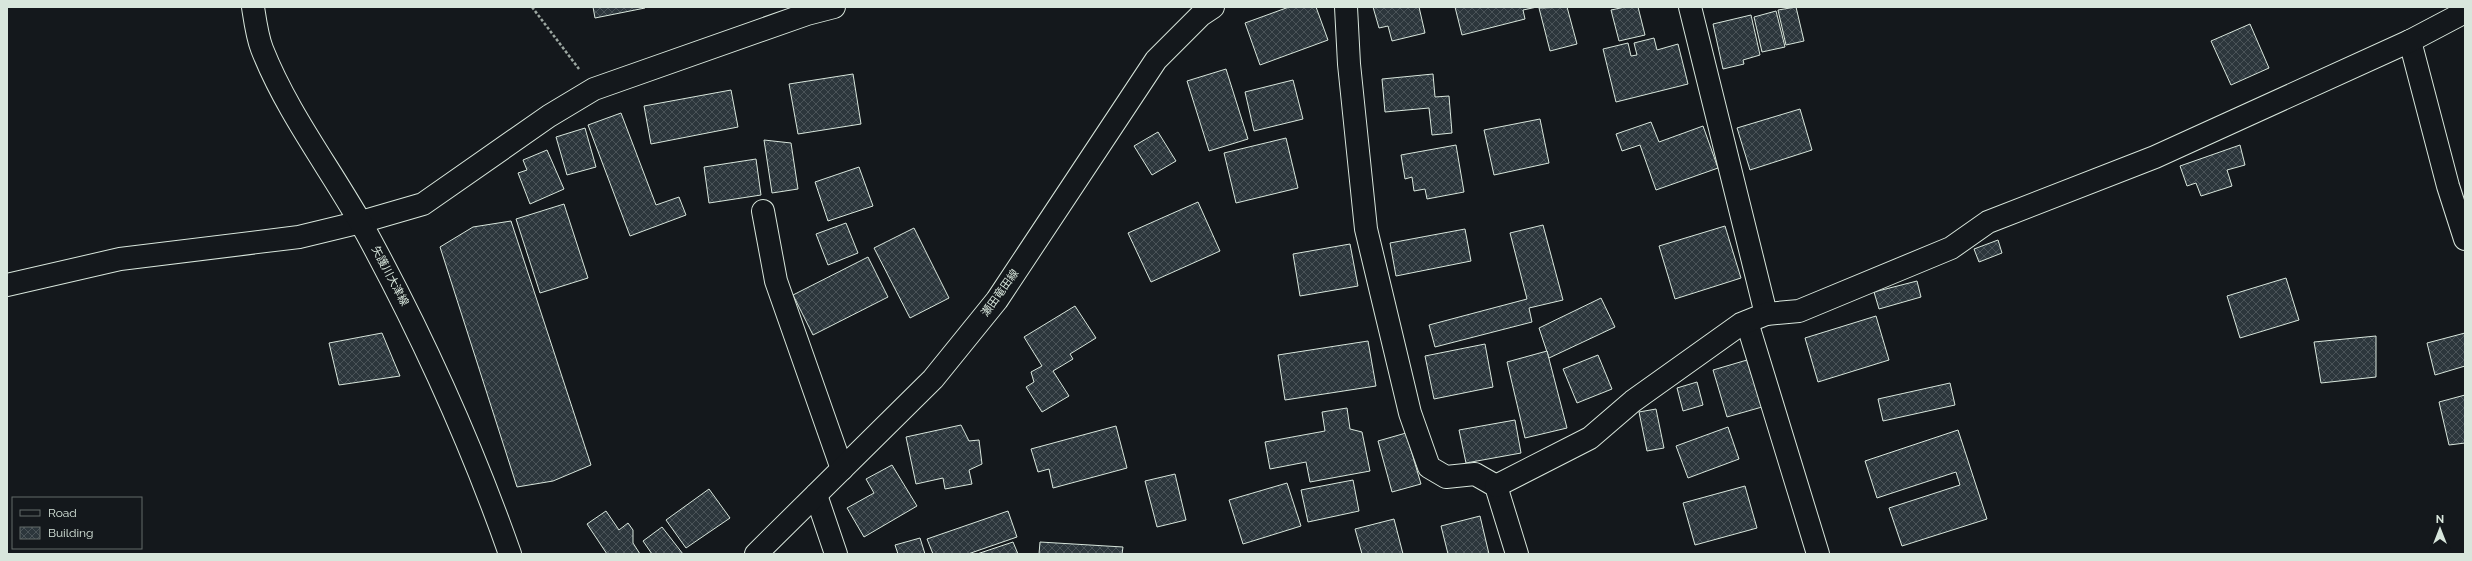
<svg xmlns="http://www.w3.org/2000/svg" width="2472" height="561" font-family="Raleway,'Noto Sans JP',sans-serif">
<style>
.building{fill:url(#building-cross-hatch);stroke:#d8e6dc}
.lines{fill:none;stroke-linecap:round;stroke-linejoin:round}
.minor-casing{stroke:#d8e6dc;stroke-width:24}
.major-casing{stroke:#d8e6dc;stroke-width:24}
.path{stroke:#9da8a2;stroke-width:2.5;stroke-dasharray:3 2;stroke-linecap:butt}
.minor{stroke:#14181c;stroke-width:22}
.major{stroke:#14181c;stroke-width:22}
.labels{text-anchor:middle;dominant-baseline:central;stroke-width:3;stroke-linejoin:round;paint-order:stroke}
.street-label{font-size:11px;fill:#d8e6dc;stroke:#14181c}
</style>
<defs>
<pattern id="building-cross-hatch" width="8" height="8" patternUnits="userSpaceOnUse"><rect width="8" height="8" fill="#2c363c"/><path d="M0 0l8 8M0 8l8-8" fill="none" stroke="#4a5358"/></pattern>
</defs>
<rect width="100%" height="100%" fill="#14181c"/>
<!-- building -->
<g class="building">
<polygon points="593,7 645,7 645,8 595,18"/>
<polygon points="1289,7 1316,7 1328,40 1260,65 1245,23"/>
<polygon points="1373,7 1419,7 1425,33 1392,41 1388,26 1379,28"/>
<polygon points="1455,7 1537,7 1523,10 1525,19 1462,35"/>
<polygon points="1567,7 1577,44 1550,51 1539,8"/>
<polygon points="1625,7 1638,7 1645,35 1619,41 1611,10"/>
<polygon points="1796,7 1804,41 1786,45 1778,10"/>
<polygon points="1776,11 1785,47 1762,52 1754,17"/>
<polygon points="1751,15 1760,55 1743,60 1744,64 1723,69 1713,24"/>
<polygon points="2250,24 2269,68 2231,85 2211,41"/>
<polygon points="1654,38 1657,50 1678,44 1688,84 1616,102 1603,49 1628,43 1631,56 1637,55 1634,43"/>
<polygon points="1226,69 1248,139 1209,151 1187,81"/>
<polygon points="853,74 861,124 798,134 789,84"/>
<polygon points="1433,74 1435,97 1449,96 1452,133 1432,135 1429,108 1385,112 1382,79"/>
<polygon points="1293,80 1303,119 1254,131 1245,92"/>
<polygon points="731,90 738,127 651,144 644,106"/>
<polygon points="1800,109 1812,150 1750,170 1737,128"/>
<polygon points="621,113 656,205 679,197 686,215 630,236 588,125"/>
<polygon points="1540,119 1549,163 1494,175 1484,130"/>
<polygon points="1651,122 1659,142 1703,126 1718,168 1656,190 1640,145 1622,151 1616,134"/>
<polygon points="585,128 596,167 567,175 556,137"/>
<polygon points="1158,132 1176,161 1152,175 1134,146"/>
<polygon points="1286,138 1298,188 1236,203 1224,153"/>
<polygon points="764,140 791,143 798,189 772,193"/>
<polygon points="1456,145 1464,192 1427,199 1425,189 1414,191 1412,177 1405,179 1401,155"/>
<polygon points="2240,145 2245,165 2227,170 2232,186 2201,196 2196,183 2187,186 2180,166"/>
<polygon points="547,150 564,189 530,204 518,173 527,170 523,160"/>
<polygon points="756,159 761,195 709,203 704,167"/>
<polygon points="859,167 873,206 828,221 815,182"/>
<polygon points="1198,202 1220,251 1151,282 1128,233"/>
<polygon points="564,204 588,278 540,293 516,219"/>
<polygon points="511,221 591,465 553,481 517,487 440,247 473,227"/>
<polygon points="846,223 858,253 828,265 816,234"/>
<polygon points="1543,225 1563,300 1529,308 1532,322 1435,347 1429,325 1527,299 1510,233"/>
<polygon points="1725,226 1741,278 1675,299 1659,246"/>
<polygon points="914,228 949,298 910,318 874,248"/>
<polygon points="1465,229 1471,261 1396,276 1390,243"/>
<polygon points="1998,240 2002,253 1979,262 1974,249"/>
<polygon points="1350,244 1358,286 1300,296 1293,254"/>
<polygon points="868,257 888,297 813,335 793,295"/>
<polygon points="2286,278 2299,320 2240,338 2227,296"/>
<polygon points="1917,281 1921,297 1879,309 1874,292"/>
<polygon points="1601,298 1615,327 1549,358 1539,328"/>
<polygon points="1075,306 1096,338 1070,354 1073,359 1053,371 1069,396 1042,412 1026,387 1034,382 1031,372 1042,366 1024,337"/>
<polygon points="1876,316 1889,360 1818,382 1805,338"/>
<polygon points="382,333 400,376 339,385 329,343"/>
<polygon points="2465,333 2465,366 2435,375 2427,343"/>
<polygon points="2376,336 2376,377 2321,383 2314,342"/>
<polygon points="1368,341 1376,386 1285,400 1278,355"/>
<polygon points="1485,344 1493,387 1434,399 1425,356"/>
<polygon points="1547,351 1567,428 1525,438 1507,362"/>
<polygon points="1598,355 1612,389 1577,403 1563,369"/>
<polygon points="1747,360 1762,407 1727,417 1713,370"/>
<polygon points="1697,382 1703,405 1683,411 1677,388"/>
<polygon points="1950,383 1955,405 1883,421 1878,399"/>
<polygon points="2465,395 2465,443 2449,445 2439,402"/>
<polygon points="1347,408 1350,429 1362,432 1370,471 1310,482 1306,462 1270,469 1265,442 1325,431 1322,412"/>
<polygon points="1656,409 1664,448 1647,451 1639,412"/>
<polygon points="1515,420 1521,453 1466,463 1459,430"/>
<polygon points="961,425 969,441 979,440 982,464 969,470 972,484 945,489 943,478 916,484 906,437"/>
<polygon points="1116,426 1127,468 1053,488 1049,469 1038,472 1031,449"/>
<polygon points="1728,427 1739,459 1688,478 1676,446"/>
<polygon points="1958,430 1987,519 1902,546 1889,508 1960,485 1956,472 1877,498 1865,461"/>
<polygon points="1406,433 1421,484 1392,492 1378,441"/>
<polygon points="892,465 917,506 864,537 847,508 874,493 866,479"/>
<polygon points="1175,474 1186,520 1157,527 1145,481"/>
<polygon points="1353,480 1359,511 1308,522 1301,490"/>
<polygon points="1287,483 1301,526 1243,544 1229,500"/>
<polygon points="1745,486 1757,528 1695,545 1683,503"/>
<polygon points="709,489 730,518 686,548 666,520"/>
<polygon points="606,511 619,530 628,523 633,530 633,543 640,554 607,554 587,524"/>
<polygon points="1008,511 1017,537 968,554 933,554 927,539"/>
<polygon points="1480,516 1489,554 1448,554 1441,526"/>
<polygon points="1394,519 1403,554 1362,554 1355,529"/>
<polygon points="662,527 683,554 652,554 643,541"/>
<polygon points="920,538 925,554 898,554 895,545"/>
<polygon points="1013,542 1018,554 977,554"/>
<polygon points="1040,542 1123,547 1122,554 1039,554"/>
</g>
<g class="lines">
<defs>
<g id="minor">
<polyline points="1346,7 1349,64 1366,229 1410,413 1429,467 1446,477 1475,474 1496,486 1517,554"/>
<polyline points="1690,7 1766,314"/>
<polyline points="2410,41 2448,186 2465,239"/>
<polyline points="763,211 776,281 842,469"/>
<polyline points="7,285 120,259 299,237 361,222 423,204 549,116 594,89 807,14 834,7"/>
<polyline points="1747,322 1818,554"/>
<polyline points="1496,486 1590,438 1633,401 1741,324 1766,314 1799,311 1951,248 1988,222 2155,157 2410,41 2465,12"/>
<polyline points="816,495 836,554"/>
</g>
<g id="major">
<path d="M253 7C255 20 257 36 262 49 288 115 333 172 367 234 423 337 471 443 510 554"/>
<polyline points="756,554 933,379 997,300 1156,60 1201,15 1213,7"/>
</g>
</defs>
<!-- minor casing -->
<use href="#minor" class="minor-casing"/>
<!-- major casing -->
<use href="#major" class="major-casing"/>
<!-- path -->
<polyline class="path" points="532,7 579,69"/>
<!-- minor -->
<use href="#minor" class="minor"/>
<!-- major -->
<use href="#major" class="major"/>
</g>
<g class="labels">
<!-- street labels -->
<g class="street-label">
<text transform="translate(390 276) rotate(62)">矢護川大津線</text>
<text transform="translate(1000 293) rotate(-54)">瀬田竜田線</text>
</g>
</g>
<!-- border -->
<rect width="2472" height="561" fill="none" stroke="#d8e6dc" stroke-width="16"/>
<!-- legend -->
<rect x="12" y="497" width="130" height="52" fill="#14181c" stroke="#626a69"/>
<rect x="20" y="510" width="20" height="6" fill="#14181c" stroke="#626a69"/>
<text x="48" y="517" font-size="12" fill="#d8e6dc">Road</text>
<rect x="20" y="527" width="20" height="12" fill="url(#building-cross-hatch)" stroke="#626a69"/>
<text x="48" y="537" font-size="12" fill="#d8e6dc">Building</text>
<!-- north arrow -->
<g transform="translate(2440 529)" stroke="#14181c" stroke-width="3" paint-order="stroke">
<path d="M0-3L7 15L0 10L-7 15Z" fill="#d8e6dc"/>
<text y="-6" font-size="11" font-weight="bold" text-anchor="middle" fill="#d8e6dc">N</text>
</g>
</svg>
